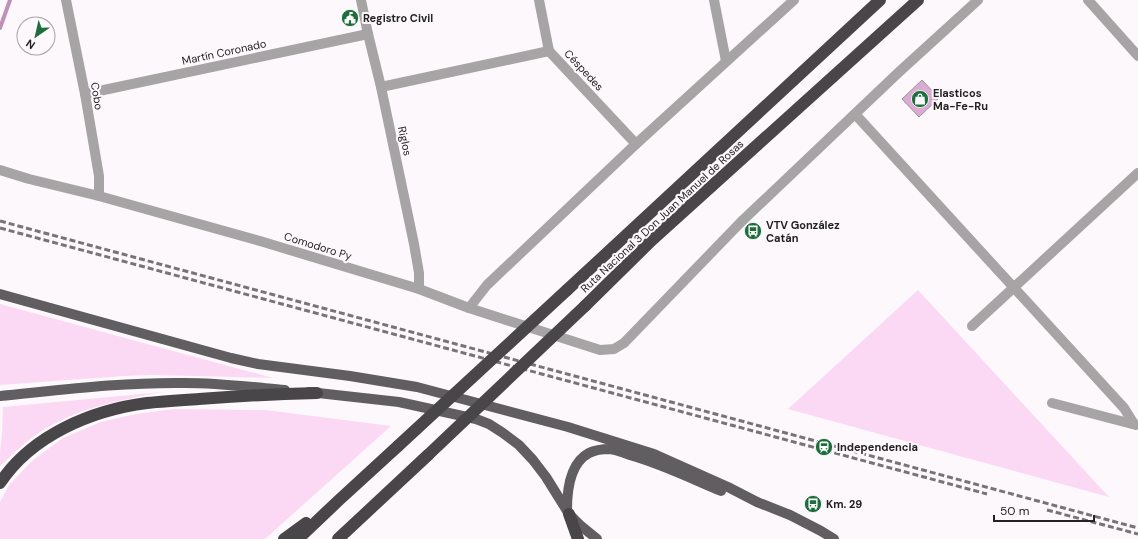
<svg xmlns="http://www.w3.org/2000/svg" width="1138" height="539" font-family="'DM Sans',sans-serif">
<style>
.green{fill:#fbd9f5}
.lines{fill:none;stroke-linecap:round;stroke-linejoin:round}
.stream{stroke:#bf91b7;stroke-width:4}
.building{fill:#dbacd3;stroke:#989397}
.minor{stroke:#a6a4a5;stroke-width:10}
.major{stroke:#615e61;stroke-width:10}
.highway{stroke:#494649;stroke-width:12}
.rail{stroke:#777477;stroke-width:3;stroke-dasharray:6 3;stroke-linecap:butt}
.highway-bridge{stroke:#494649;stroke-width:12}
.labels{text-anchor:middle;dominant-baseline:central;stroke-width:4;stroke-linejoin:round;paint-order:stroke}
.poi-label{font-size:11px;font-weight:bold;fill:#242324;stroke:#fdf8fc;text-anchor:start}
.street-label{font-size:11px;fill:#242324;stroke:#fdf8fc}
</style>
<rect width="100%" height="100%" fill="#fdf8fc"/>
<!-- green -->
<g class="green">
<polygon points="918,290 1109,497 788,409"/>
<polygon points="0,304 273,378 152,375 123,376 0,385"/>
<path d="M163 392C126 399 90 405 56 423 51 426 45 428 40 432 25 442 13 454 0 466V453L2 434 3 407Z"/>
<polygon points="174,409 266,410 391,426 265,539 0,539 0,502 9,485 33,460 63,438 101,422 136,414"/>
</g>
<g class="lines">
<!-- stream -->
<polyline class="stream" points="0,28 10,0"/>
</g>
<!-- building -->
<polygon class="building" points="922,80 939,98 919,117 902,99"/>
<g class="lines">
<!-- minor -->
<g class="minor">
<polyline points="66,0 85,94 99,176 99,196"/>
<polyline points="361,0 368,34 381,87 414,244 419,273 419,289"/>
<polyline points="539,0 549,51 636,144"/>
<polyline points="714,0 726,61"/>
<polyline points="1088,0 1138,56"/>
<polyline points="381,87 549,51"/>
<polyline points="85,94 368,34"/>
<polyline points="855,114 1124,408 1134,424"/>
<polyline points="0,170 29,179 99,196 260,241 419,289 469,308 600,350 614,349 624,343 741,222 899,72 978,0"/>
<polyline points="469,308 487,285 636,144 794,0"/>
<polyline points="972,326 1138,173"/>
<polyline points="1052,403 1136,425"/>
</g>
<!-- major -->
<g class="major">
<polyline points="0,294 231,358 258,364 350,376 417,387 568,427 654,454 728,487 757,502 790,515 821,531 834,539"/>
<polyline points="309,392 399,402 476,419 489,424 503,433 519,445 533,460 546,477 569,514 581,526 597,539"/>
<path d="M0 396C61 390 123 382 185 383 219 383 252 387 285 390"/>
<path d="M567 510C567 490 570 463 589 453 595 450 604 449 610 449 618 450 626 454 633 456 664 465 692 479 721 491"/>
</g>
<!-- highway -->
<g class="highway">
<polyline points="567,290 880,0"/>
<polyline points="585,306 652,240 918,0"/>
<path d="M0 483C32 435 92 410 147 403 164 401 182 400 199 399 238 396 277 394 317 393"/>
<polyline points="569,514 578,539"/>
<polyline points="284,539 306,523"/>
<polyline points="298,539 338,501 398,446"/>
<polyline points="338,539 428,455"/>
</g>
<!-- rail -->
<g class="rail">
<polyline points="0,221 1138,528"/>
<polyline points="0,228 987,494"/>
<polyline points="1047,510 1138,534"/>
</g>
<!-- highway-bridge -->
<g class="highway-bridge">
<polyline points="398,446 567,290"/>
<polyline points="428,455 585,306"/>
</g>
</g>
<!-- icons -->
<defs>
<symbol id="civic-disc" viewBox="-11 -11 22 22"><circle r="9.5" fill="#1e6d3d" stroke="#fdf8fc"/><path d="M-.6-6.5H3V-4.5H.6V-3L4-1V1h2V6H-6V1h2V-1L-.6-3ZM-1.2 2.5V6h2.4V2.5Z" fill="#fff"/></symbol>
<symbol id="shop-disc" viewBox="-11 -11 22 22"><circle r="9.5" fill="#1e6d3d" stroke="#fdf8fc"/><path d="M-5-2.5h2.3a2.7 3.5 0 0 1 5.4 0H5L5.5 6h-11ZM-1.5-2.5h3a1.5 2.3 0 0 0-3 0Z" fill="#fff"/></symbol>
<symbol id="bus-disc" viewBox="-11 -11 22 22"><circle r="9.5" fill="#1e6d3d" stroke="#fdf8fc"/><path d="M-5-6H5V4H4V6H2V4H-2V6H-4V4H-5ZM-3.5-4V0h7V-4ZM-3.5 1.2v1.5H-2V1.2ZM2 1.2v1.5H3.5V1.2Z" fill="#fff"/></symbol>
<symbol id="station-disc" viewBox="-11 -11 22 22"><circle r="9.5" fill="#1e6d3d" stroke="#fdf8fc"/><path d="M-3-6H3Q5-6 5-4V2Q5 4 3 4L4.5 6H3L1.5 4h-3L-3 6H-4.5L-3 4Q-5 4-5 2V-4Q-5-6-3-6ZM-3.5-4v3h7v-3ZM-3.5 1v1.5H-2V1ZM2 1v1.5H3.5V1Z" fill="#fff"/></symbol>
</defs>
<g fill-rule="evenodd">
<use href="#civic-disc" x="340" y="8" width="20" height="20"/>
<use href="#shop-disc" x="910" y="89" width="20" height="20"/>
<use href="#bus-disc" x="743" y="221" width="20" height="20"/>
<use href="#station-disc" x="814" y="437" width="20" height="20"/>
<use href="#bus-disc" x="803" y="494" width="20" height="20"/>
</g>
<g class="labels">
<!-- poi labels -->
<g class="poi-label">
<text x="363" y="18">Registro Civil</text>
<text x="933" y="93">Elasticos<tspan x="933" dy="13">Ma-Fe-Ru</tspan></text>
<text x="766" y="225">VTV González<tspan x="766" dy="13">Catán</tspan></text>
<text x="837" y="447">Independencia</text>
<text x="826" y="504">Km. 29</text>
</g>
<!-- street labels -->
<g class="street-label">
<text transform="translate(224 52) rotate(-12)">Martín Coronado</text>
<text transform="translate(584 70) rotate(47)">Céspedes</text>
<text transform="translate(97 96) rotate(80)">Cobo</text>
<text transform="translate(405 141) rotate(78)">Riglos</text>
<text transform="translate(662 216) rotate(-43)">Ruta Nacional 3 Don Juan Manuel de Rosas</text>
<text transform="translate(318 246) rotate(17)">Comodoro Py</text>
</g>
</g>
<!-- north arrow -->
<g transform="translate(36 36) rotate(214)"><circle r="19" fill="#fdf8fc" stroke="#a6a3a6"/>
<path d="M0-3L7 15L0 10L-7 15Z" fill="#1e6d3d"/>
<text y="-6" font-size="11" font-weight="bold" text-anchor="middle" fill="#242324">N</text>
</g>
<!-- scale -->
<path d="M994 515v6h100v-6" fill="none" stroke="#242324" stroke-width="2"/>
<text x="1000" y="515" font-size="12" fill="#242324" stroke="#fdf8fc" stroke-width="3" paint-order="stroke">50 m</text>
</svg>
